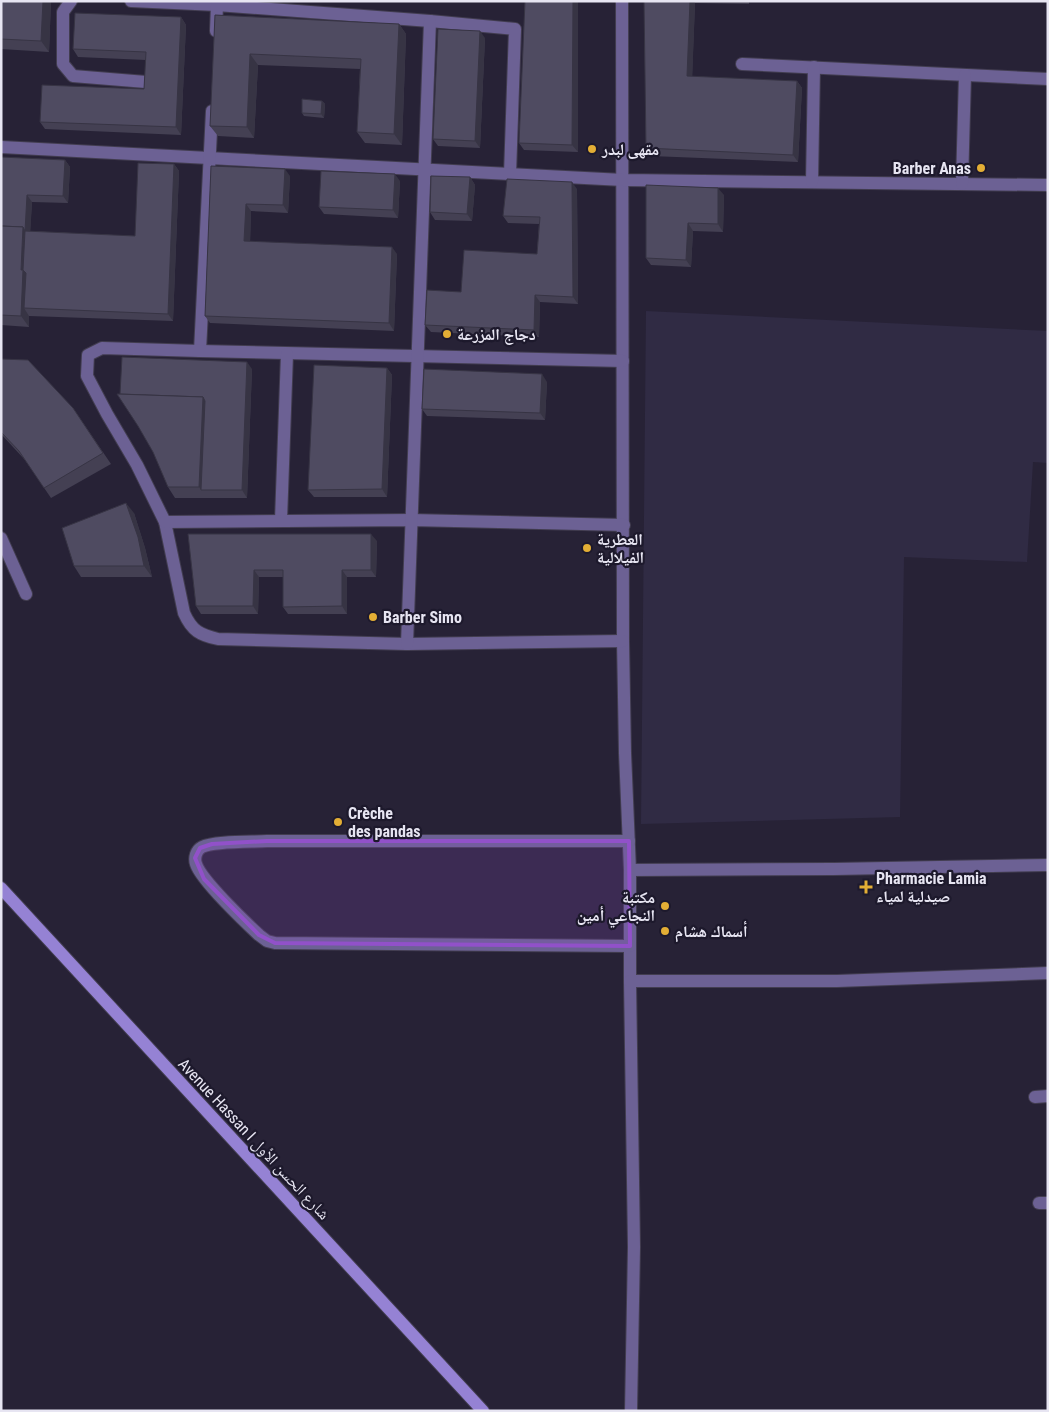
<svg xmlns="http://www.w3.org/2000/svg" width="1049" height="1412" font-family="'Roboto Condensed','Noto Naskh Arabic',sans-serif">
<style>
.built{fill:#302b44}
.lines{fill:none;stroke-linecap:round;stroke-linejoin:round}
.street-casing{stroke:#423d50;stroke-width:14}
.secondary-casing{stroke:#423d50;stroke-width:14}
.street{stroke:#6c6194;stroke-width:12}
.secondary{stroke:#9582d4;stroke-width:12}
.wall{fill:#444053}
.shaded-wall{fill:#373444}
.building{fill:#4f4b61;stroke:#373444}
.marked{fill:#9151c9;fill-opacity:0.2;stroke:#9151c9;stroke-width:4;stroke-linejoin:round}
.poi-dot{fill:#e3ae35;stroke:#1d192c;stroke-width:2}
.labels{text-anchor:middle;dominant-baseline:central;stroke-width:4.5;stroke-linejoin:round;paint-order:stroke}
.poi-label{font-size:16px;font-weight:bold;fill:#e7e5f2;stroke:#1d192c;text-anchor:start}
.street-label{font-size:16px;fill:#e7e5f2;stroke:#1d192c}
</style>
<rect width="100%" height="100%" fill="#272236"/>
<!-- built -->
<polygon class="built" points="646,311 1048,331 1048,463 1033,462 1027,562 904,557 900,817 641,824"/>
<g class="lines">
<defs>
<g id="street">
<polyline points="71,1 63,12 63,64 73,76 146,82"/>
<polyline points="131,1 217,5"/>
<polyline points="622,1 623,641 625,753 630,870 630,981 634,1247 631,1411"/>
<polyline points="216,31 217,5 430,21 515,29 510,174"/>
<polyline points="742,64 1048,79"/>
<polyline points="1,147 623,180 1048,185"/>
<polyline points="812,182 814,67"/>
<polyline points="962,184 965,75"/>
<polyline points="200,351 212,111"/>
<path d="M623 361 200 351 102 348 88 355 87 376 107 414 137 465 165 522 184 613C192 631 200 635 218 639L407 644 623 641"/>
<polyline points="281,520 287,354"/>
<polyline points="165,522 411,520 624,525"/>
<polyline points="1,538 26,594"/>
<polyline points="407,644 430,21"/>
<path d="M629 841H267C251 842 214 841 202 847 196 850 194 858 196 864 201 880 245 922 259 935L267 941 275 943 630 946"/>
<polyline points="630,870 834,869 1048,865"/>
<polyline points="630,981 837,981 1048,973"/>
<polyline points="1035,1097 1048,1096"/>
<polyline points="1039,1203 1048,1203"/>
</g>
<polyline id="secondary" points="1,888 483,1411"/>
</defs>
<!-- street casing -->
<use href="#street" class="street-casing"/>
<!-- secondary casing -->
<use href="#secondary" class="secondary-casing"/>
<!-- street -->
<use href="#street" class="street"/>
<!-- secondary -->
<use href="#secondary" class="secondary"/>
</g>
<!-- wall -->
<g class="wall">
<polygon points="1,1 51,1 49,52 1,49"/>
<polygon points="525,1 578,1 578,152 524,150 519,143"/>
<polygon points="644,1 749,1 749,4 695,3 692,77 797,81 802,88 798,162 651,156 646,148"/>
<polygon points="215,15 399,24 406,34 402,145 365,143 357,132 360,69 258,65 254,138 218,136 210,126"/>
<polygon points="181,17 186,25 181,135 45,129 40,122 144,89 146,60 78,57 73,49"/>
<polygon points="485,38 480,148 438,146 433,139"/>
<polygon points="322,101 325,104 324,118 304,116 302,113"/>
<polygon points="1,157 65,160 70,167 68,203 32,202 30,231 135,236 174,164 179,171 173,321 29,316 29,327 1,325"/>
<polygon points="211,166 290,176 288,213 251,211 250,241 397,254 394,331 210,323 205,316"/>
<polygon points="470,177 475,185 472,221 435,220 430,212"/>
<polygon points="400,181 398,218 324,214 319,207"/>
<polygon points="646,185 724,195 723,232 693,231 691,267 651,265 646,258"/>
<polygon points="577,189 578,304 540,302 539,337 431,332 425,325 537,254 539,224 508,223 503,216"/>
<polygon points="1,359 73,408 111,464 51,498 25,460 1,434"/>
<polygon points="387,368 392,375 387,497 314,497 308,490"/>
<polygon points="252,369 247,498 175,498 168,487 153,452 120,394"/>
<polygon points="547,382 545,420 427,416 422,409"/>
<polygon points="134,513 145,548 152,577 81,577 74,566"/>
<polygon points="188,534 377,541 376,577 347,577 347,614 288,614 283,607 283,577 259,577 258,614 201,614 196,606"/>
</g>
<!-- shaded-wall -->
<g class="shaded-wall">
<polygon points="43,1 51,1 49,52 41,41"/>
<polygon points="573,1 578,1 578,152 572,145"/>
<polygon points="690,1 694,1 695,3 692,84 687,76"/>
<polygon points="181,17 186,25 181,135 176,127"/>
<polygon points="399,24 406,34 402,145 394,134"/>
<polygon points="480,31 485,38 480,148 475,141"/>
<polygon points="250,54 258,65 254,138 247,127"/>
<polygon points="797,81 802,88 798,162 793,155"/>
<polygon points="322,101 325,104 324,118 321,114"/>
<polygon points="65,160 70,167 68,203 63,196"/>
<polygon points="174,164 179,171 173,321 168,314"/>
<polygon points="285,169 290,176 288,213 283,205"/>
<polygon points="395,174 400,181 398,218 393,210"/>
<polygon points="470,177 475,185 472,221 467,214"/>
<polygon points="572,182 577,189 578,304 573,297"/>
<polygon points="718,188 724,195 723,232 718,224"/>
<polygon points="27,195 32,202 30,238 25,231"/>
<polygon points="246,204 251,211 250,248 244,241"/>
<polygon points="688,223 693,231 691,267 686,260"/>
<polygon points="23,227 30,238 24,308 29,316 29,327 21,316 21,270"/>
<polygon points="392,247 397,254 394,331 389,323"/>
<polygon points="535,295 540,302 539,337 534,330"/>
<polygon points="247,362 252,369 247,498 242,490"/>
<polygon points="387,368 392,375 387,497 382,489"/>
<polygon points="542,374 547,382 545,420 540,413"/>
<polygon points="203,397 210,408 201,490 199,487"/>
<polygon points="126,503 134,513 145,548 152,577 144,566"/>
<polygon points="371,534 377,541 376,577 371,570"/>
<polygon points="254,570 259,577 258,614 253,606"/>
<polygon points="342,570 347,577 347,614 342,606"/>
</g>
<!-- building -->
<g class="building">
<polygon points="1,1 43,1 41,41 1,39"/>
<polygon points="525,1 573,1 572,145 519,143"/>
<polygon points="644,1 690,1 687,76 797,81 793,155 646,148"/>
<polygon points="75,13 181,17 176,127 40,122 42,85 144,89 146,52 73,49"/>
<polygon points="215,15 399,24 394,134 357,132 361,59 250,54 247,127 210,126"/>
<polygon points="438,29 480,31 475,141 433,139"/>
<polygon points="302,99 322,101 321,114 302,113"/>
<polygon points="1,157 65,160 63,196 27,195 25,231 135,236 138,163 174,164 168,314 24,308 26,273 23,270 25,231 23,227 1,226"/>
<polygon points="211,166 285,169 283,205 246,204 244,241 392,247 389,323 205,316"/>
<polygon points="321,171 395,174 393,210 319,207"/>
<polygon points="431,176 470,177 467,214 430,212"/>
<polygon points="507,179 572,182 573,297 535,295 534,330 425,325 427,290 461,292 464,250 537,254 540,217 503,216"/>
<polygon points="646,185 718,188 718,224 688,223 686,260 646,258"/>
<polygon points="1,226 23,227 21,270 23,270 21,316 1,315"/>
<polygon points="122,357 247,362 242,490 201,490 205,401 203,397 120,394"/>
<polygon points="1,359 28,360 73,408 103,453 44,488 19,451 1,432"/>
<polygon points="314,365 387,368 382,489 308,490"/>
<polygon points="424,369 542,374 540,413 422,409"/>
<polygon points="117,394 203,397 199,487 168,487 153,452 138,426"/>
<polygon points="126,503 138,537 144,566 74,566 62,528"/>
<polygon points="188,534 371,534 371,570 342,570 342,606 283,607 283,570 254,570 253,606 196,606"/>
</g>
<!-- marked area -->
<path class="marked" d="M267 841H629L630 946 275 943 259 935 204 879 195 858 200 848 212 844Z"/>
<!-- markers -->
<g class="poi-dot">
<circle cx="592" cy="149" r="5"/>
<circle cx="981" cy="168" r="5"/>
<circle cx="447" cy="334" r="5"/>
<circle cx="587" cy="548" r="5"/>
<circle cx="373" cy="617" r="5"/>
<circle cx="338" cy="822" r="5"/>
<path d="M863.5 879.5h5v5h5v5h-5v5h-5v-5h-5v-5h5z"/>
<circle cx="665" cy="906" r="5"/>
<circle cx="665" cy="931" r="5"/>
</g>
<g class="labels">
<!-- poi labels -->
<g class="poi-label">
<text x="602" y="149">مقهى لبدر</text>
<text x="971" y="168" text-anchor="end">Barber Anas</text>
<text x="457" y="334">دجاج المزرعة</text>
<text x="597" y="539">العطرية<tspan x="597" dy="18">الفيلالية</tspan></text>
<text x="383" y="617">Barber Simo</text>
<text x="348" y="813">Crèche<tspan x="348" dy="18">des pandas</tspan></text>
<text x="876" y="878">Pharmacie Lamia<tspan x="876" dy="18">صيدلية لمياء</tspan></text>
<text x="655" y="897" text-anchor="end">مكتبة<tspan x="655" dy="18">النجاعي أمين</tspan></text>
<text x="675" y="931">أسماك هشام</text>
</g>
<!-- street labels -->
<g class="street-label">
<text transform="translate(254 1139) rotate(47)">Avenue Hassan I شارع الحسن الأول</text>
</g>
</g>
<!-- border -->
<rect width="1049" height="1412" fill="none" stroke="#e7e5f2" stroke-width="5"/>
</svg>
